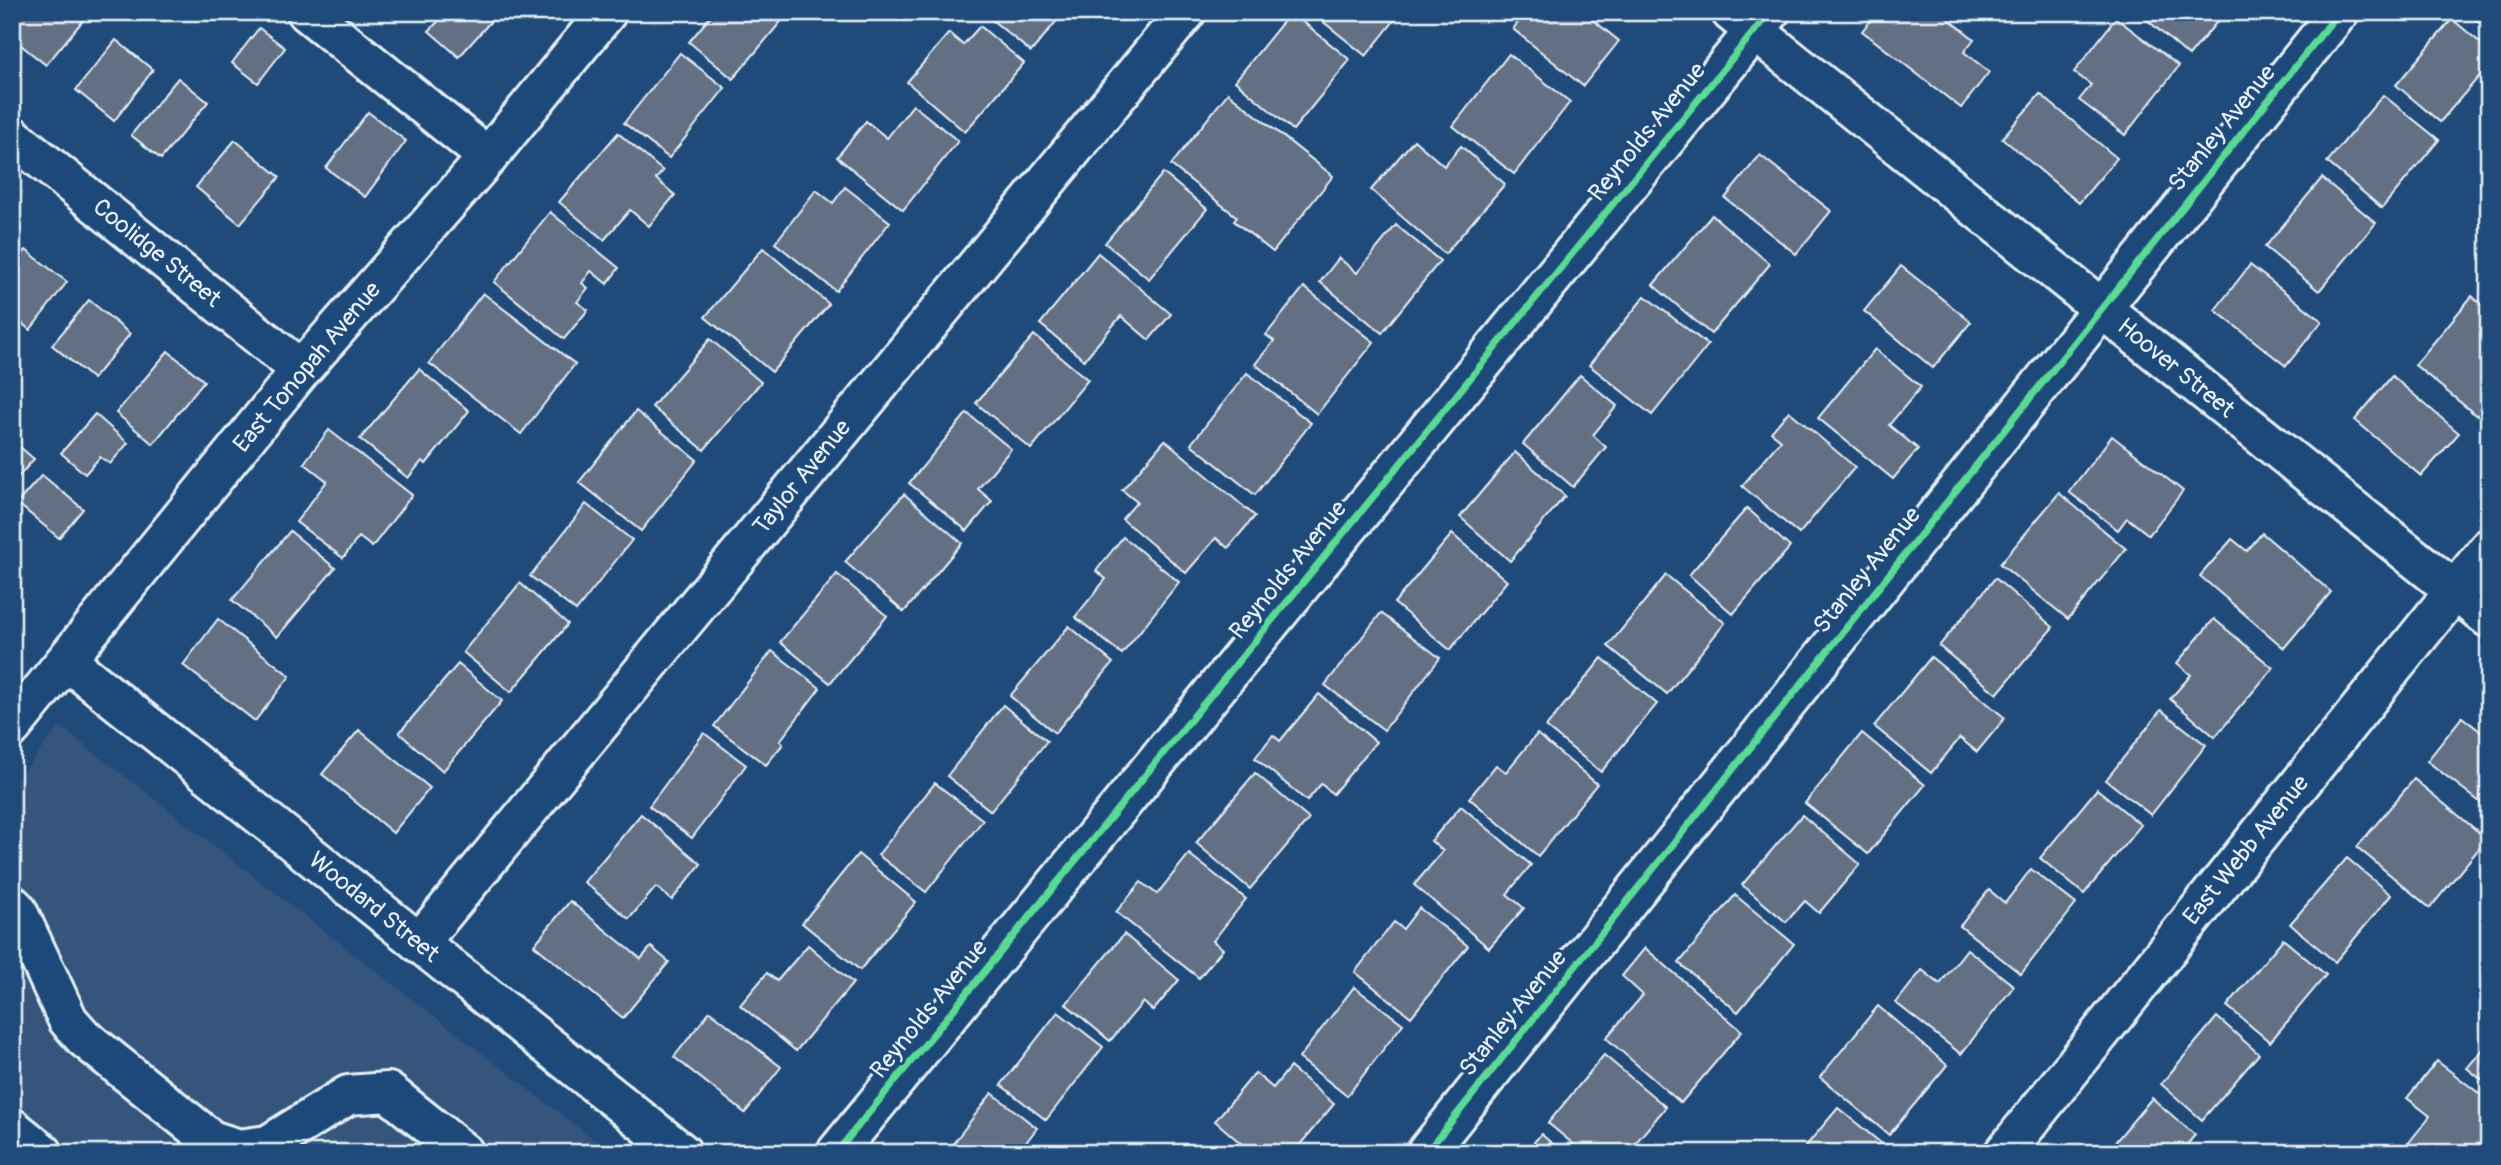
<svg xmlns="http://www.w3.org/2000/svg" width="2501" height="1165" font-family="Pangolin,sans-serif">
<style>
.built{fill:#34557d}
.building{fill:#646f84;stroke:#e8f1f8;stroke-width:2}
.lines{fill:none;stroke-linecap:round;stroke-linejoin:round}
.minor-casing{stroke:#e8f1f8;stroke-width:44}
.minor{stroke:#1f4a7a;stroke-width:38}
.cycleway-casing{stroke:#1f4a7a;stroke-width:11}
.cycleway{stroke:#5adb95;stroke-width:7}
.labels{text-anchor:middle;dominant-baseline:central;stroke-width:6;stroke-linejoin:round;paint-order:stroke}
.street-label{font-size:24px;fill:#e8f1f8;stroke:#1f4a7a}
</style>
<rect width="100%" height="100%" fill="#1f4a7a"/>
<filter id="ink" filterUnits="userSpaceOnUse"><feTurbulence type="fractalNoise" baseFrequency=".0143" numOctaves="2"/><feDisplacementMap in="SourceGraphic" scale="14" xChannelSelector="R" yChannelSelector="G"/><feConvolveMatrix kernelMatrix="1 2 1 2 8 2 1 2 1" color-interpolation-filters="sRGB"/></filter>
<g filter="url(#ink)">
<!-- built -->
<polygon class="built" points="60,726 611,1153 12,1153 12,786"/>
<!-- building -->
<g class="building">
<polygon points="12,12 90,12 46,65 12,38"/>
<polygon points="447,12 481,12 491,21 459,57 429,31"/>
<polygon points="714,12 789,12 733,79 689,42"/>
<polygon points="988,12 1064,12 1031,52 986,15"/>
<polygon points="1291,12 1350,60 1293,130 1235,81"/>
<polygon points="1311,12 1401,12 1366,56"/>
<polygon points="1526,12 1583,12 1619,41 1583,86 1513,29"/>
<polygon points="1877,12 1940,12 1974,39 1964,52 1989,72 1961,108 1862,31"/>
<polygon points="2138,12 2225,12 2189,56"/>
<polygon points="2466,12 2489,12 2489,31"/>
<polygon points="2116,18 2179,66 2125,135 2079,100 2091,85 2074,72"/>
<polygon points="2452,19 2489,50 2489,65 2440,122 2396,85"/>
<polygon points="980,26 1024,63 965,132 907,82 949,33 963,45"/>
<polygon points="259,28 285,48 258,83 232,63"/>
<polygon points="116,40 153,70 114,121 76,90"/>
<polygon points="680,53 725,88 669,158 624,123"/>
<polygon points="1509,54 1570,102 1514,174 1453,126"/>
<polygon points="178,78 208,102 161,159 131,135"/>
<polygon points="1228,93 1333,176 1273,252 1234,221 1237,217 1171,165"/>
<polygon points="2040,94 2117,158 2079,203 2002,138"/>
<polygon points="2383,95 2439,140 2382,208 2327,162"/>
<polygon points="913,105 958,141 903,210 837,157 866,121 887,138"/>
<polygon points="368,112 406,141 365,197 326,168"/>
<polygon points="618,133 663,171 656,179 675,195 649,226 630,210 604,240 559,202"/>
<polygon points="235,140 280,177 240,224 196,187"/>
<polygon points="1414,140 1444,166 1461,146 1505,184 1445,254 1371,190"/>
<polygon points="1760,155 1831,211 1796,254 1725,198"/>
<polygon points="1163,173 1207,209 1149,279 1105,243"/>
<polygon points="2322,178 2376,223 2319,291 2265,247"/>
<polygon points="845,187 890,222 836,291 775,243 816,190 833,203"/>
<polygon points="550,212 619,268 607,284 591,271 582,283 588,288 577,302 588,310 564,339 494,282"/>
<polygon points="1712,215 1770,264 1711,334 1653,285"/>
<polygon points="1396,225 1440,261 1382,333 1320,282 1339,258 1357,273"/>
<polygon points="763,248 829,304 772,372 705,317"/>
<polygon points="26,250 67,282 30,330 12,315 12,267"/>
<polygon points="1098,253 1171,314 1149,340 1121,316 1084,360 1040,324"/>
<polygon points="2250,265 2322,321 2286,366 2215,310"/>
<polygon points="1901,266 1971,322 1933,368 1864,311"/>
<polygon points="1304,287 1374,342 1317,414 1255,364 1274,341 1266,335"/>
<polygon points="483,293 575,364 521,434 429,363"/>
<polygon points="1645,296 1708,345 1652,415 1589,365"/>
<polygon points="2472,296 2489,310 2489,401 2477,416 2415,365"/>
<polygon points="89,300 130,334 93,379 52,345"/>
<polygon points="1034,335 1088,380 1031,449 976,403"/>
<polygon points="710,339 761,382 704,450 652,407"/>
<polygon points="1875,349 1921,387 1889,425 1918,449 1893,479 1818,418"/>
<polygon points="168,351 204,381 153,444 116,413"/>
<polygon points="419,369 469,411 426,464 422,461 408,478 360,439"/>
<polygon points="1247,373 1311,423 1255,495 1191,444"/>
<polygon points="1580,375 1617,406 1593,435 1606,447 1573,487 1523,444"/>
<polygon points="2392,376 2459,433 2421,476 2355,420"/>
<polygon points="636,411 697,460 641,531 579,482"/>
<polygon points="1789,411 1855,467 1799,534 1742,486 1781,440 1771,432"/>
<polygon points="967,413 1011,449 978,489 992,501 967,531 909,483"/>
<polygon points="95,414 128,443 110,464 100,457 85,474 61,453"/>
<polygon points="329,430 412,495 372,547 359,537 343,558 296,522 327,481 304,463"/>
<polygon points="2112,436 2183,491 2149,535 2127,518 2118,530 2069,492"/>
<polygon points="12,440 34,459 12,484"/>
<polygon points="1165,440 1255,516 1228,548 1216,538 1186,573 1122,519 1137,502 1122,490"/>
<polygon points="1515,452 1565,496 1510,561 1460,517"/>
<polygon points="42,475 83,509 59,538 17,503"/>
<polygon points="2059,493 2126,549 2068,619 2000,564"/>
<polygon points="904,494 962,543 904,612 845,562"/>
<polygon points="586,504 632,540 576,611 530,576"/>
<polygon points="1747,508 1790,547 1733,614 1689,575"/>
<polygon points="290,531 335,568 277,637 232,600"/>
<polygon points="2262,533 2331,592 2284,648 2200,576 2232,539 2247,551"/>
<polygon points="1452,534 1507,581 1450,650 1394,603"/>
<polygon points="1123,537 1179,582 1122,654 1075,617 1106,579 1096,571"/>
<polygon points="837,574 887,616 830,683 780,642"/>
<polygon points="1666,575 1725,623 1667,694 1608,646"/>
<polygon points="1995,578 2053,627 1997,694 1939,646"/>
<polygon points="520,583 568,624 511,692 463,652"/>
<polygon points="1381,613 1440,658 1384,730 1325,685"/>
<polygon points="218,619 290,676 255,721 183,665"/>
<polygon points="2214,619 2273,668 2215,737 2170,699 2191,675 2177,663"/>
<polygon points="1069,626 1113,663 1055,733 1010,696"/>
<polygon points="772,651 820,688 780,741 783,744 766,765 714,726"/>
<polygon points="1931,657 2005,718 1977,752 1960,738 1931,773 1874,726"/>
<polygon points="1602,658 1657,704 1601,772 1546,727"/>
<polygon points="458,664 502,701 443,771 399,733"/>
<polygon points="1319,694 1376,742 1333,794 1321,784 1307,801 1255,758 1273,735 1280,741"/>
<polygon points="1003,705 1047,741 991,811 947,776"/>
<polygon points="2161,710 2206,745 2151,815 2106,780"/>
<polygon points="2462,717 2489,738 2489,809 2427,761"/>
<polygon points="359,730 430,788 393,833 322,774"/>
<polygon points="704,733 746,765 692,838 649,806"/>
<polygon points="1862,733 1925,785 1868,854 1805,803"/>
<polygon points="1537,734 1597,784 1538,856 1469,798 1496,765 1506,772"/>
<polygon points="1255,773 1309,819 1250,889 1196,843"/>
<polygon points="2414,779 2487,839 2430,908 2357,847"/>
<polygon points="935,783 983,820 926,892 878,855"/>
<polygon points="2097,789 2141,825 2084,894 2040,858"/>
<polygon points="1461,806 1531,865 1507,894 1524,908 1489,948 1414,885 1443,851 1431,841"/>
<polygon points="641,814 701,864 672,900 656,887 629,919 584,882"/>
<polygon points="1802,815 1860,864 1819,913 1805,901 1786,922 1742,885"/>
<polygon points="858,854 916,902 860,970 802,923"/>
<polygon points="1189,854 1246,899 1213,941 1223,949 1199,978 1116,912 1141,882 1157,894"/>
<polygon points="2347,858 2391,895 2335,962 2290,924"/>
<polygon points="2031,869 2076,904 2021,974 1960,926 1989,890 2005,903"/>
<polygon points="1735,895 1794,944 1738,1012 1679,963"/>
<polygon points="570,901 641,959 651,947 669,962 623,1018 534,945"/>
<polygon points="1419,908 1468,946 1411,1017 1355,972 1394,922 1403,929"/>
<polygon points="1124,934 1179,980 1153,1011 1143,1002 1110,1041 1066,1004"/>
<polygon points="2283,939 2326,975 2270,1042 2227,1006"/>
<polygon points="808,945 853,983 796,1051 740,1005 767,973 777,981"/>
<polygon points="1645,948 1742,1031 1681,1103 1606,1038 1643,995 1622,976"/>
<polygon points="1967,949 2014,986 1961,1054 1896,1003 1922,970 1940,984"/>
<polygon points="1354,987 1403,1024 1347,1096 1299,1058"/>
<polygon points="1878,1006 1947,1065 1889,1135 1820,1077"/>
<polygon points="710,1011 781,1067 745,1113 674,1057"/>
<polygon points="1058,1012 1103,1047 1046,1120 1001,1085"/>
<polygon points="2217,1017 2259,1054 2202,1120 2161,1084"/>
<polygon points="2489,1042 2489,1086 2467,1068"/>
<polygon points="1604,1055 1666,1107 1627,1153 1584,1153 1548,1123"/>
<polygon points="2437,1061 2489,1101 2489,1133 2473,1153 2407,1153 2403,1150 2430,1116 2407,1098"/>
<polygon points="1290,1067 1334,1104 1293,1153 1252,1153 1215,1121 1255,1073 1273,1088"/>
<polygon points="992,1093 1037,1128 1018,1153 946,1153"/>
<polygon points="2152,1098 2195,1135 2180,1153 2106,1153"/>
<polygon points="1838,1108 1882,1144 1875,1153 1800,1153"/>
<polygon points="1541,1134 1563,1153 1525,1153"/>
</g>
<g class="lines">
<defs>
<g id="minor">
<polyline points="307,12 488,157"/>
<polyline points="1731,12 2489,618"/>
<polyline points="12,136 301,370"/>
<polyline points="67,661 682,1153"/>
<polyline points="12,727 301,370 488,157 607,12"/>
<polyline points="12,905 17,910 68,1020 84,1038 211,1140 239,1149 268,1145 348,1095 388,1092 464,1153"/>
<polyline points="419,943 1186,12"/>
<polyline points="12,1128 43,1153"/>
<polyline points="836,1153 1770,12"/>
<polyline points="1426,1153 2339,12"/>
<polyline points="2004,1153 2489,548"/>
</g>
</defs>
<!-- minor casing -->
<use href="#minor" class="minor-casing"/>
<!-- minor -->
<use href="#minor" class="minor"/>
<defs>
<g id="cycleway">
<polyline points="836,1153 1770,12"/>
<polyline points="1426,1153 2339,12"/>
</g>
</defs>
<!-- cycleway casing -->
<use href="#cycleway" class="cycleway-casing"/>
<!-- cycleway -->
<use href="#cycleway" class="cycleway"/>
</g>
</g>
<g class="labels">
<!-- street labels -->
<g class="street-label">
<text transform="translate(2222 128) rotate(-51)">Stanley Avenue</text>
<text transform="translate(1647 132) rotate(-51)">Reynolds Avenue</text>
<text transform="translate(157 253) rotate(39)">Coolidge Street</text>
<text transform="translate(307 367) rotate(-50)">East Tonopah Avenue</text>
<text transform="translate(2176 368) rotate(39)">Hoover Street</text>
<text transform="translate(802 477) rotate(-51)">Taylor Avenue</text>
<text transform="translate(1288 570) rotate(-51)">Reynolds Avenue</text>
<text transform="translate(1867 570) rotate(-51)">Stanley Avenue</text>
<text transform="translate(2246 850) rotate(-51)">East Webb Avenue</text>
<text transform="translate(374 907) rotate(39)">Woodard Street</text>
<text transform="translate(929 1009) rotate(-51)">Reynolds Avenue</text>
<text transform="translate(1513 1013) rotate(-51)">Stanley Avenue</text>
</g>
</g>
<!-- margin -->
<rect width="2501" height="1165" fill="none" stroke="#1f4a7a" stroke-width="42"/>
<rect x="21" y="21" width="2459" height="1123" fill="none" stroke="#e8f1f8" stroke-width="2.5" filter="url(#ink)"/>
</svg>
